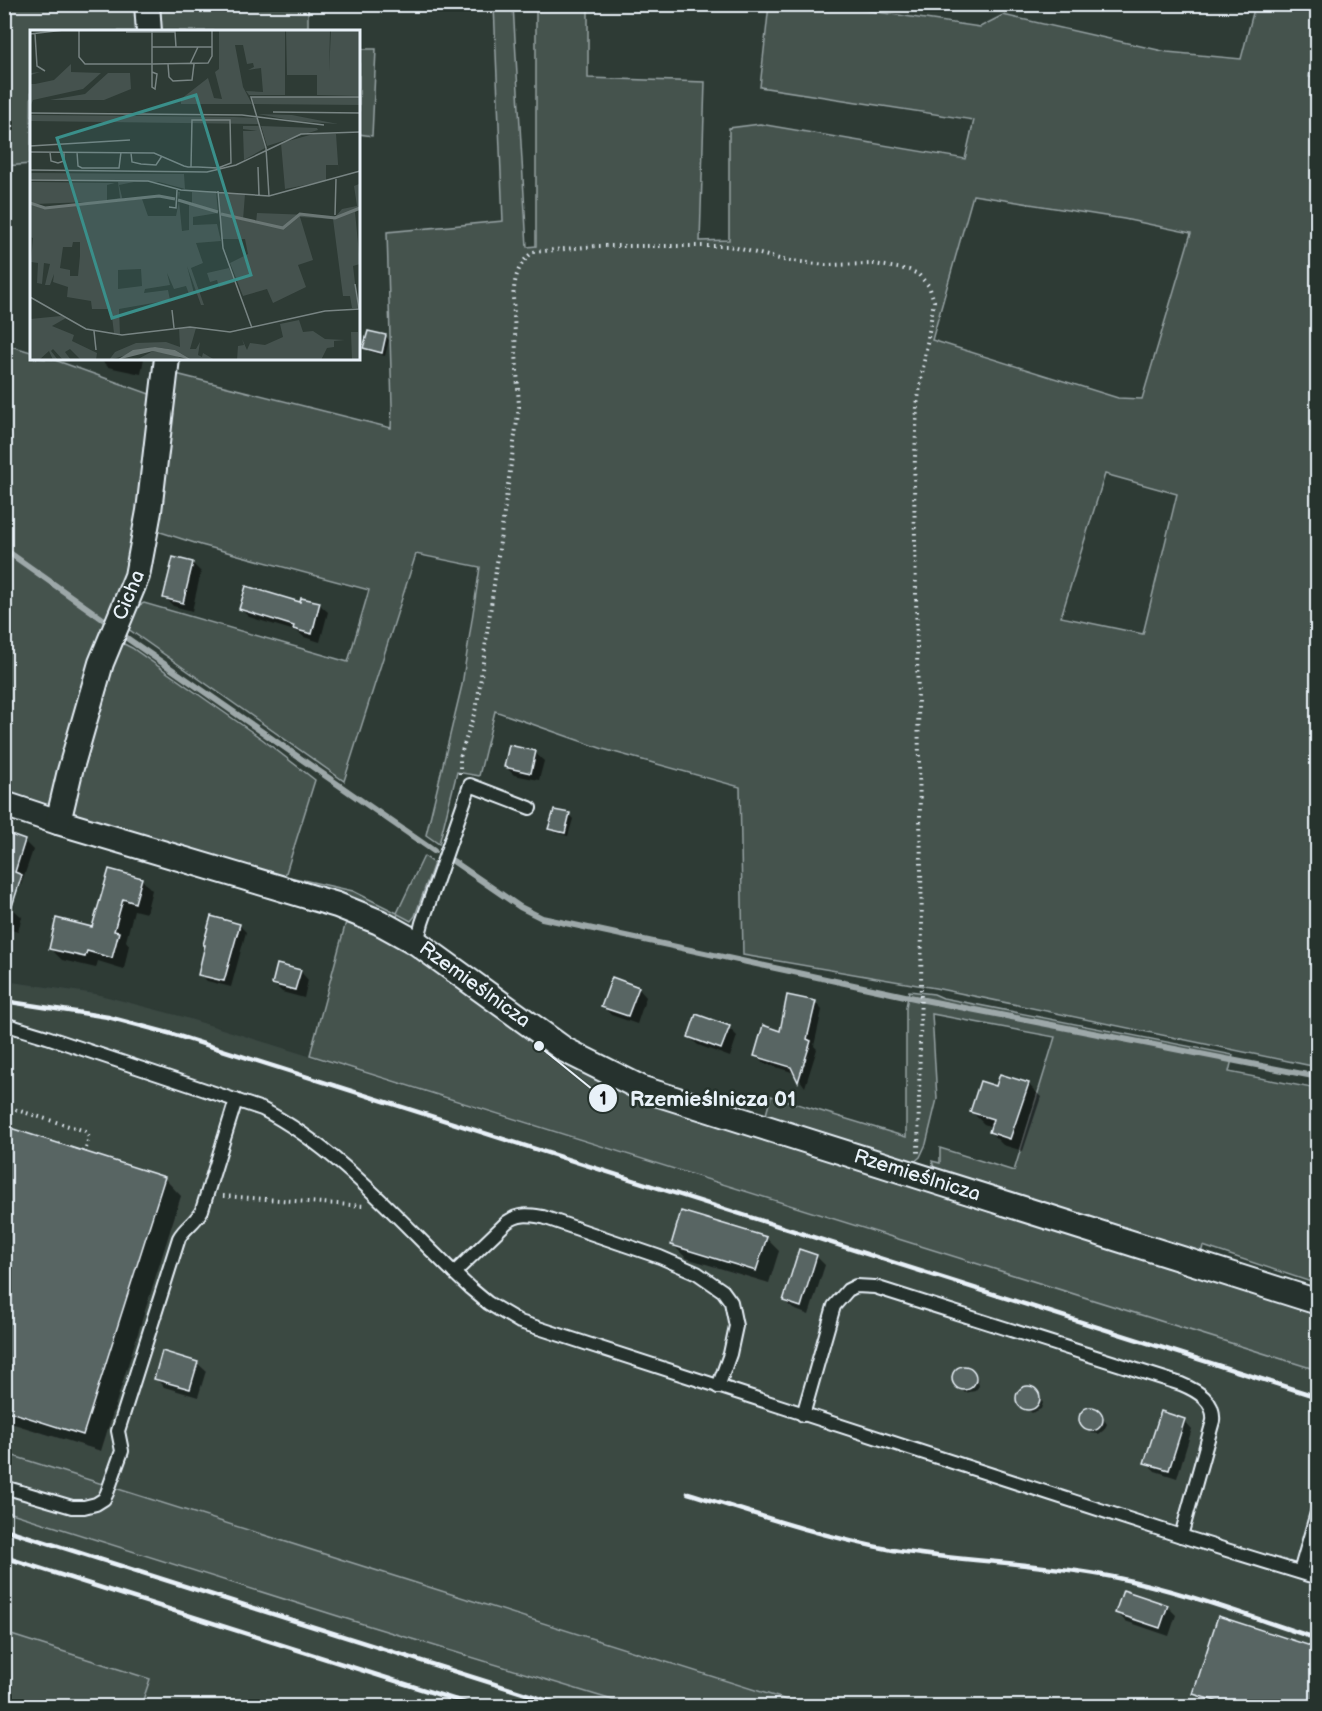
<svg xmlns="http://www.w3.org/2000/svg" width="1322" height="1711" font-family="'Balsamiq Sans',sans-serif">
<style>
.built{fill:#3b4843}
.green{fill:#45524e;stroke:#96a2a3;stroke-width:1.5;fill-rule:evenodd}
.shadow{fill:#0007}
.lines{fill:none;stroke-linecap:round;stroke-linejoin:round}
.stream{stroke:#9da8a9;stroke-width:6}
.building{fill:#596563;stroke:#e8f1f8;stroke-width:1.5}
.lane-casing{stroke:#e8f1f8;stroke-width:16}
.street-casing{stroke:#e8f1f8;stroke-width:28}
.path{stroke:#e8f1f8;stroke-width:4;stroke-dasharray:1.5 4.5;stroke-linecap:butt}
.lane{stroke:#26332d;stroke-width:12}
.street{stroke:#26332d;stroke-width:24}
.rail{stroke:#e8f1f8;stroke-width:4.5}
.labels{text-anchor:middle;dominant-baseline:central;stroke-width:5;stroke-linejoin:round;paint-order:stroke}
.street-label{font-size:20px;fill:#e8f1f8;stroke:#26332d}
.inset-river{fill:none;stroke:#6b7775;stroke-width:3}
.inset-road{fill:none;stroke:#788483;stroke-width:1.5}
.view{fill:#3a8f8a;fill-opacity:0.15;stroke:#3a8f8a;stroke-width:3}
.inset-edge{fill:none;stroke:#e8f1f8;stroke-width:3}
.leader{fill:none;stroke:#e8f1f8;stroke-width:2}
.callout-dot{fill:#e8f1f8;stroke:#26332d;stroke-width:2}
.mark-label{font-size:18px;text-anchor:middle;font-weight:bold;fill:#111}
.callout-label{font-size:21px;text-anchor:middle;font-weight:bold;fill:#e8f1f8;stroke:#26332d;stroke-width:5;stroke-linejoin:round;paint-order:stroke}
</style>
<rect width="100%" height="100%" fill="#2e3b35"/>
<filter id="ink" filterUnits="userSpaceOnUse"><feTurbulence type="fractalNoise" baseFrequency=".0167" numOctaves="2"/><feDisplacementMap in="SourceGraphic" scale="12" xChannelSelector="R" yChannelSelector="G"/><feConvolveMatrix kernelMatrix="1 2 1 2 8 2 1 2 1" color-interpolation-filters="sRGB"/></filter>
<g filter="url(#ink)">
<!-- built -->
<g class="built">
<polygon points="5,981 96,994 180,1016 1317,1370 1317,1706 803,1706 5,1453"/>
<polygon points="5,1511 363,1624 632,1706 141,1706 150,1679 5,1633"/>
</g>
<!-- green -->
<g class="green">
<polygon points="4,5 139,5 141,31 32,32 31,164 5,166"/>
<polygon points="154,5 308,5 308,31 157,31"/>
<path d="M494 5H513L527 247 536 246V5H588V78L705 82 700 241 729 240V128L760 124 965 159 974 120 760 87 769 5H829L980 27 1003 15 1167 52 1241 59 1255 5H1317V27L1309 77 1318 79 1317 1067 935 988 743 955 740 787 603 749 495 711 479 776 457 772 439 844 426 835 462 685 480 567 416 554 344 781 124 626 133 608 144 603 348 662 369 590 201 545 154 530 172 373 391 428 392 406 387 232 503 221ZM973 195 1124 219 1191 233 1142 399 1118 398 932 340ZM1105 474 1177 494 1143 634 1061 617Z"/>
<polygon points="359,49 376,49 372,136 359,134"/>
<polygon points="4,344 31,352 32,358 52,359 158,397 140,526 52,807 5,792"/>
<polygon points="116,640 132,648 262,739 315,780 285,876 353,891 397,913 424,856 434,863 415,916 411,921 398,914 395,921 79,821 70,812"/>
<polygon points="346,922 377,932 431,961 555,1052 612,1088 1317,1315 1317,1370 310,1055"/>
<polygon points="909,991 934,994 943,998 1233,1055 1229,1072 1317,1089 1317,1284 1203,1246 1200,1257 934,1168 932,1161 940,1163 940,1148 1014,1171 1055,1037 932,1014 937,1099 926,1144 920,1157 912,1164 765,1118 771,1096 906,1137 906,1007"/>
<path d="M4 1453C271 1539 539 1620 806 1706H632L363 1624 5 1511Z"/>
<polygon points="5,1633 150,1679 141,1706 5,1706"/>
</g>
<!-- shadow -->
<g class="shadow">
<polygon points="386,337 389,340 385,356 369,351 365,348"/>
<polygon points="99,358 144,358 141,374 108,367"/>
<polygon points="174,559 193,564 201,572 192,611 173,606 165,597"/>
<polygon points="319,604 328,612 320,642 304,637 298,632 249,617 241,609"/>
<polygon points="535,753 544,761 539,780 514,775 506,767"/>
<polygon points="569,815 573,819 568,836 554,832 550,829"/>
<polygon points="24,841 33,850 21,885 6,880"/>
<polygon points="141,879 152,890 146,913 134,910 126,941 129,945 124,969 98,961 96,968 62,960 51,949 93,928"/>
<polygon points="4,907 13,909 22,917 18,932 4,928"/>
<polygon points="239,925 246,932 231,987 207,981 200,974"/>
<polygon points="300,971 308,980 304,998 282,992 274,984"/>
<polygon points="638,988 646,997 637,1024 611,1015 603,1006"/>
<polygon points="815,1002 822,1010 814,1046 817,1049 805,1087 795,1073 763,1063 756,1055"/>
<polygon points="729,1028 737,1036 730,1057 698,1045 689,1037"/>
<polygon points="1028,1084 1041,1097 1023,1151 1003,1145 990,1132 992,1127 984,1124 971,1111"/>
<polygon points="4,1128 164,1178 181,1196 101,1451 4,1421"/>
<polygon points="766,1238 779,1251 769,1283 686,1258 673,1245"/>
<polygon points="816,1256 825,1265 809,1315 793,1309 784,1301"/>
<polygon points="197,1363 206,1371 198,1397 164,1387 155,1378"/>
<polygon points="967,1368 977,1377 979,1386 975,1391 965,1393 956,1384 954,1377 960,1369"/>
<polygon points="1027,1387 1034,1389 1043,1403 1041,1409 1032,1413 1019,1404 1018,1397 1021,1390"/>
<polygon points="1087,1409 1097,1410 1107,1424 1104,1430 1099,1434 1092,1433 1081,1421 1082,1414"/>
<polygon points="1184,1420 1192,1429 1177,1478 1155,1471 1146,1462"/>
<polygon points="1167,1606 1176,1615 1169,1636 1125,1621 1117,1613"/>
<polygon points="1219,1618 1318,1649 1318,1706 1208,1706 1195,1693"/>
</g>
<g class="lines">
<!-- stream -->
<g class="stream">
<polyline points="4,549 107,622"/>
<polyline points="121,634 434,851"/>
<polyline points="453,861 520,907 542,918 919,999 1318,1077"/>
</g>
</g>
<!-- building -->
<g class="building">
<polygon points="368,331 386,335 382,353 363,348"/>
<polygon points="173,557 193,562 183,603 163,598"/>
<polygon points="246,586 300,602 301,598 320,602 312,634 293,629 294,626 239,609"/>
<polygon points="509,745 536,751 531,773 504,767"/>
<polygon points="554,810 570,813 565,833 548,829"/>
<polygon points="8,834 25,840 15,872 22,875 8,919 4,919 4,845"/>
<polygon points="109,869 142,878 135,903 123,899 114,931 119,932 112,958 87,951 85,957 49,949 56,918 92,927"/>
<polygon points="211,916 240,924 224,981 198,975 205,945 203,945"/>
<polygon points="277,964 301,970 295,990 272,984"/>
<polygon points="612,977 639,987 628,1016 601,1007"/>
<polygon points="787,995 816,1001 807,1039 811,1041 798,1082 791,1067 754,1056 763,1025 780,1031"/>
<polygon points="696,1014 730,1026 721,1049 688,1037"/>
<polygon points="1000,1074 1029,1083 1010,1139 989,1132 993,1119 970,1112 980,1081 996,1086"/>
<polygon points="4,1126 165,1177 83,1435 4,1410"/>
<polygon points="681,1211 767,1237 756,1271 671,1245"/>
<polygon points="799,1249 817,1255 801,1307 783,1301"/>
<polygon points="162,1351 198,1362 190,1389 154,1379"/>
<circle cx="964" cy="1378" r="12"/>
<circle cx="1028" cy="1398" r="12"/>
<circle cx="1091" cy="1419" r="12"/>
<polygon points="1161,1411 1185,1419 1169,1470 1144,1463"/>
<polygon points="1123,1590 1168,1605 1160,1628 1115,1613"/>
<polygon points="1218,1616 1317,1648 1317,1707 1234,1707 1193,1694"/>
</g>
<g class="lines">
<defs>
<g id="lane">
<polyline points="417,943 422,923 470,785 530,808"/>
<path d="M4 1024 47 1037 262 1109C343 1151 404 1227 470 1288L488 1303 520 1322 1181 1536 1318 1578"/>
<path d="M454 1273 507 1222C519 1213 529 1215 543 1217L660 1257 697 1273 723 1291 731 1302 736 1326 730 1354 718 1387"/>
<path d="M803 1415 834 1306 848 1290 856 1286 875 1287 1181 1384C1198 1391 1215 1401 1213 1421L1181 1536"/>
<path d="M4 1487 72 1507H84L96 1504 104 1499 107 1493 122 1451 118 1431 179 1238C185 1227 196 1222 202 1210L236 1100"/>
<polyline points="1300,1572 1318,1509"/>
</g>
<g id="street">
<polyline points="147,4 149,32"/>
<path id="s1" d="M4 804 58 822 337 905 379 922 417 943 565 1050 643 1089 1318 1302"/>
<path id="s2" d="M58 822 70 771 101 663 137 576 149 511 167 358"/>
</g>
</defs>
<!-- lane casing -->
<use href="#lane" class="lane-casing"/>
<!-- street casing -->
<use href="#street" class="street-casing"/>
<!-- path -->
<g class="path">
<path d="M460 774V757L477 705 519 407 513 297C515 278 517 265 533 252L597 246H729L783 260 826 265 874 264 909 270 918 274 929 286 934 301 917 405 914 484 922 926 918 1154"/>
<polyline points="4,1106 85,1131 89,1137 85,1152"/>
<polyline points="223,1196 365,1206"/>
</g>
<!-- lane -->
<use href="#lane" class="lane"/>
<!-- street -->
<use href="#street" class="street"/>
<!-- rail -->
<g class="rail">
<polyline points="4,1001 108,1017 172,1034 1318,1397"/>
<path d="M688 1493C755 1514 823 1537 893 1550 966 1562 1041 1563 1113 1577 1183 1591 1250 1617 1318 1639"/>
<polyline points="4,1529 564,1706"/>
<polyline points="4,1557 475,1706"/>
</g>
</g>
</g>
<g class="labels">
<!-- street labels -->
<g class="street-label">
<text stroke="none"><textPath href="#s2" startOffset="238">Cicha</textPath></text>
<text stroke="none"><textPath href="#s1" startOffset="508">Rzemieślnicza</textPath></text>
<text stroke="none"><textPath href="#s1" startOffset="994">Rzemieślnicza</textPath></text>
</g>
</g>
<!-- overview -->
<g transform="translate(30 30)">
<rect width="330" height="330" fill="#2e3b35"/>
<path d="M189 0H255V65H219L216 61 233 62 231 38 218 40 224 37 223 33 217 34 213 15H205L213 57 222 74H151V69L178 48 184 68 192 69 185 42 189 39ZM256 0H300L299 42 301 1 330 0V66L287 65V45H257ZM41 34V42L71 43 53 59 3 70 0 77V35L1 43 10 42 1 45V54H5L24 50ZM78 43H100L101 59 74 70H20L55 64ZM222 67H330V75L224 74ZM228 84 262 85 308 94 265 91ZM0 85 204 87 227 88 229 94 0 91ZM213 96H229L235 118 214 130 213 101H227L213 99ZM231 96 287 98 288 100 237 116ZM287 103 330 105 306 104 309 148 308 135H296V151L255 159 251 113ZM0 143 154 144 155 159 129 152 0 149ZM0 152 85 153 77 155V170L90 168 88 152H104L89 155 93 171 112 169 118 186H146L149 171 152 201 159 200V174L188 183 163 187V195L187 194 191 211 166 213 173 233 161 238 174 275H171L157 236 164 263 159 264 156 256 144 259 137 243 140 255 115 259 114 263 138 260 140 270 89 279 90 304 84 303 81 279H62L61 271 37 267 38 257 23 252 24 244 20 255H15L20 234 14 233 12 254 7 253 8 233 1 232 3 208 0 207V174L14 179 57 172 5 174 0 171ZM43 212H50V226L48 246H40V240L30 238 33 217H42ZM111 239 112 256 88 259V240ZM329 154 330 180 325 182 330 234 323 236 328 278H322L320 266H313L303 189 270 187 283 230 268 235 276 257 243 273 237 259 213 266 200 233 218 224 215 209H191L189 162 215 164 213 190 226 193 227 183 306 186 312 179 327 176 324 156ZM186 161 188 182 162 173V162H150L149 169 148 162ZM199 238 205 252 189 257 187 250 180 252 177 243ZM31 286 36 288 22 296 44 305 42 311 67 323 66 330H51L40 319 35 322 41 330H33L23 319 21 321 28 330H23L19 321 9 330H0V289ZM269 290 273 302 283 301 295 309 315 310 304 311V317L297 318 291 330H207L208 316 214 315 212 309 217 320 220 313 235 315 253 307 250 294ZM149 298H166L160 319H166L170 312 168 325 172 327 173 323 185 330H162L145 320 125 317 79 330 85 322 106 313 136 312 150 317ZM321 302H328L329 330H322ZM123 321 143 324 154 330H106Z" fill="#45524e" fill-rule="evenodd"/>
<path d="M125 317 145 320 162 330 123 321 87 330 103 320Z" fill="#6b7775"/>
<path class="inset-river" d="M148 170 188 182M0 173 15 178 129 166 145 169M191 184 253 198 270 184 305 188 330 178"/>
<path class="inset-road" d="M49 0V27L55 34H122M96 2H145L146 17M0 4 34 0M5 4 7 36 15 41M122 17H182M122 34 178 33 182 26V0M138 34 139 47 143 51 162 50 164 34M160 34 168 17M122 42 127 44 125 59 122 57V0M243 82 330 83M0 83 212 85 294 95M0 116 100 110M0 122 124 123 154 136 158 137H168L188 138 201 133 200 90H162L161 137M20 122 21 131 28 133 34 131V122M47 122 48 136 52 138H89L91 122M101 123 102 132 111 134 126 135 132 126M228 137 229 165M0 140 177 142 206 135 271 104 330 102M0 150 118 151 151 160 239 166 330 141M188 161 193 218 222 298M239 166 236 118 221 67H330M139 177 146 178 147 160M305 185 306 149M325 254 329 279M0 267 56 299 92 305 160 297 200 302 295 281 330 279M142 280 144 298M64 301 66 320"/>
<path class="view" d="M166 65 221 245 82 288 27 108Z"/>
<rect width="330" height="330" class="inset-edge"/>
</g>
<!-- callouts -->
<path class="leader" d="M539 1046L603 1098"/>
<g class="callout-dot">
<circle cx="539" cy="1046" r="6"/>
<circle cx="603" cy="1098" r="15"/>
</g>
<g class="mark-label">
<text x="603" y="1105">1</text>
</g>
<g class="callout-label">
<text x="713" y="1106">Rzemieślnicza 01</text>
</g>
<!-- margin -->
<rect width="1322" height="1711" fill="none" stroke="#26332d" stroke-width="24"/>
<rect x="12" y="12" width="1298" height="1687" fill="none" stroke="#e8f1f8" stroke-width="2" filter="url(#ink)"/>
</svg>
